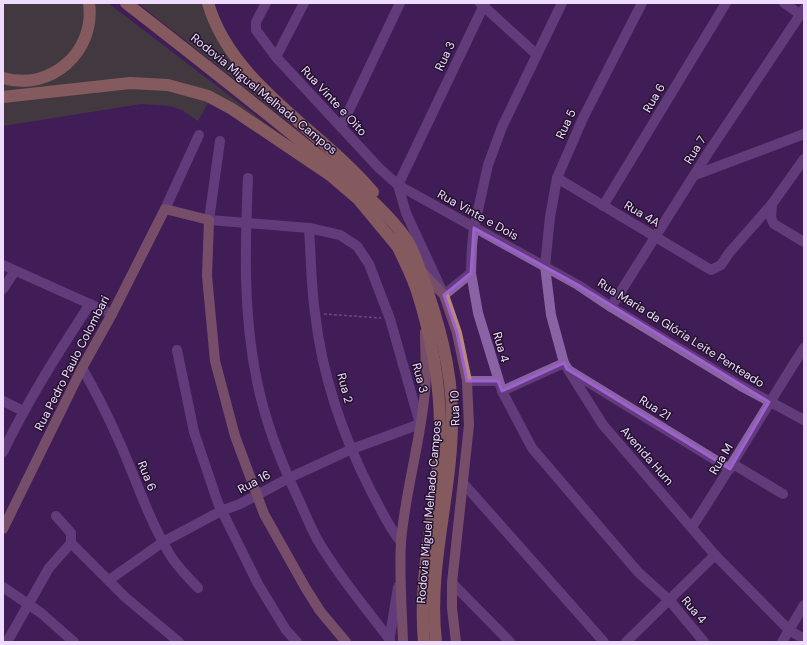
<svg xmlns="http://www.w3.org/2000/svg" width="807" height="645" font-family="'DM Sans',sans-serif">
<style>
.green{fill:#415c22}
.lines{fill:none;stroke-linecap:round;stroke-linejoin:round}
.path{stroke:#977aa9;stroke-width:1.5;stroke-dasharray:3 2;stroke-linecap:butt}
.minor{stroke:#8963a4;stroke-width:10}
.major{stroke:#b88a7f;stroke-width:10}
.highway{stroke:#d7a467;stroke-width:12}
.marked{fill:none;stroke:#9e60d2;stroke-width:3;stroke-linejoin:round}
.labels{text-anchor:middle;dominant-baseline:central;stroke-width:3;stroke-linejoin:round;paint-order:stroke}
.street-label{font-size:12px;fill:#efdbfe;stroke:#21112b}
</style>
<rect width="100%" height="100%" fill="#421d58"/>
<!-- green -->
<g class="green">
<polygon points="3,3 85,3 86,9 80,40 55,68 25,76 3,73"/>
<polygon points="92,3 108,3 281,135 228,101 179,82 3,94 3,82 70,67"/>
<polygon points="138,3 202,3 204,9 300,128 296,128"/>
<polygon points="111,88 168,89 209,101 198,121 182,110 170,106 141,104 3,126 3,102"/>
</g>
<g class="lines">
<!-- path -->
<polyline class="path" points="324,314 381,318"/>
<!-- minor -->
<g class="minor">
<polyline points="266,3 256,22 256,30 276,57 379,168 398,185 578,285 611,307 741,386 804,420"/>
<polyline points="480,3 536,54"/>
<polyline points="562,3 502,127 488,165 474,228 472,246 471,273 478,313 502,391 532,448 638,572 670,601 704,642"/>
<polyline points="642,3 583,118 557,178 550,217 545,266 551,315 564,363 603,425 715,555 789,630 804,639"/>
<polyline points="784,3 801,15"/>
<polyline points="276,57 304,3"/>
<polyline points="341,127 400,3"/>
<polyline points="695,175 804,134"/>
<path d="M248 178C245 246 243 314 257 381 265 421 280 460 298 498 304 511 310 526 317 539 338 575 365 607 390 640"/>
<polyline points="557,178 711,270 721,265 729,253 772,204 804,159"/>
<polyline points="398,185 485,3"/>
<polyline points="398,185 406,213 444,295 471,273"/>
<polyline points="772,204 771,218 774,224 804,242"/>
<polyline points="603,206 726,3"/>
<polyline points="165,209 199,135"/>
<path d="M309 228C311 256 311 285 315 313 322 375 344 439 373 495 382 511 389 528 401 542"/>
<polyline points="3,265 112,314"/>
<polyline points="3,289 15,271"/>
<polyline points="611,307 708,153 804,9"/>
<polyline points="177,350 194,432 218,503 258,584 286,630 297,642"/>
<path d="M82 368C96 392 108 416 119 441 136 479 148 518 169 553 176 566 188 577 198 588"/>
<polyline points="570,371 730,469"/>
<polyline points="467,381 498,381"/>
<polyline points="502,391 564,363"/>
<polyline points="3,401 23,411"/>
<path d="M3 452C28 400 58 353 90 304"/>
<polyline points="733,464 783,494"/>
<polyline points="463,483 604,642"/>
<path d="M692 527C731 468 766 407 804 348"/>
<polyline points="71,543 125,597 179,642"/>
<polyline points="109,580 163,542 221,511 240,504 289,478 352,449 420,424 390,319 369,264 357,246 340,235 309,228 209,220 220,141"/>
<polyline points="452,583 510,642"/>
<polyline points="3,587 41,613 74,642"/>
<polyline points="7,642 49,568 71,543 71,533 56,516"/>
<polyline points="389,642 398,587"/>
<polyline points="626,642 715,555"/>
<polyline points="782,642 804,605"/>
</g>
<!-- major -->
<g class="major">
<polyline points="422,272 444,295 457,333 467,381 469,425 452,583 452,608 456,642"/>
<polyline points="3,529 82,368 112,314 165,209 209,220 207,276 215,361 235,436 264,514 305,587 320,611 346,642"/>
<path d="M403 642C402 609 399 576 401 542 405 491 421 441 425 390 427 371 425 351 425 332"/>
</g>
<!-- highway -->
<g class="highway">
<path d="M126 3C184 48 241 93 298 139 333 168 374 197 402 233 412 245 417 262 422 275 438 320 452 368 452 416 453 492 427 566 436 642"/>
<path d="M208 3C231 84 322 131 373 192"/>
<path d="M3 78C50 92 96 52 89 3"/>
<polyline points="3,97 130,83 168,85 208,96 232,109 330,175 358,199 397,246"/>
<path d="M394 239C402 256 411 273 417 291 431 335 440 383 440 428 440 500 417 569 424 642"/>
</g>
</g>
<!-- marked area -->
<path d="M0 0H807V645H0ZM474 228 578 285 769 402 730 469 567 369 564 363 502 391 498 381H467L457 333 444 295 471 273Z" fill="#421d58" fill-opacity=".55" fill-rule="evenodd"/>
<path class="marked" d="M474 228 578 285 769 402 730 469 567 369 564 363 502 391 498 381H467L457 333 444 295 471 273Z"/>
<g class="labels">
<!-- street labels -->
<g class="street-label">
<text transform="translate(445 56) rotate(-65)">Rua 3</text>
<text transform="translate(264 94) rotate(39)">Rodovia Miguel Melhado Campos</text>
<text transform="translate(654 98) rotate(-59)">Rua 6</text>
<text transform="translate(334 101) rotate(47)">Rua Vinte e Oito</text>
<text transform="translate(566 124) rotate(-65)">Rua 5</text>
<text transform="translate(695 150) rotate(-58)">Rua 7</text>
<text transform="translate(642 214) rotate(31)">Rua 4A</text>
<text transform="translate(478 215) rotate(29)">Rua Vinte e Dois</text>
<text transform="translate(681 333) rotate(32)">Rua Maria da Glória Leite Penteado</text>
<text transform="translate(501 347) rotate(74)">Rua 4</text>
<text transform="translate(72 363) rotate(-63)">Rua Pedro Paulo Colombari</text>
<text transform="translate(420 378) rotate(75)">Rua 3</text>
<text transform="translate(345 388) rotate(75)">Rua 2</text>
<text transform="translate(455 408) rotate(-92)">Rua 10</text>
<text transform="translate(655 408) rotate(32)">Rua 21</text>
<text transform="translate(647 456) rotate(49)">Avenida Hum</text>
<text transform="translate(721 459) rotate(-59)">Rua M</text>
<text transform="translate(147 476) rotate(68)">Rua 6</text>
<text transform="translate(254 482) rotate(-28)">Rua 16</text>
<text transform="translate(429 512) rotate(-85)">Rodovia Miguel Melhado Campos</text>
<text transform="translate(694 610) rotate(50)">Rua 4</text>
</g>
</g>
<!-- border -->
<rect width="807" height="645" fill="none" stroke="#efdbfe" stroke-width="8"/>
</svg>
